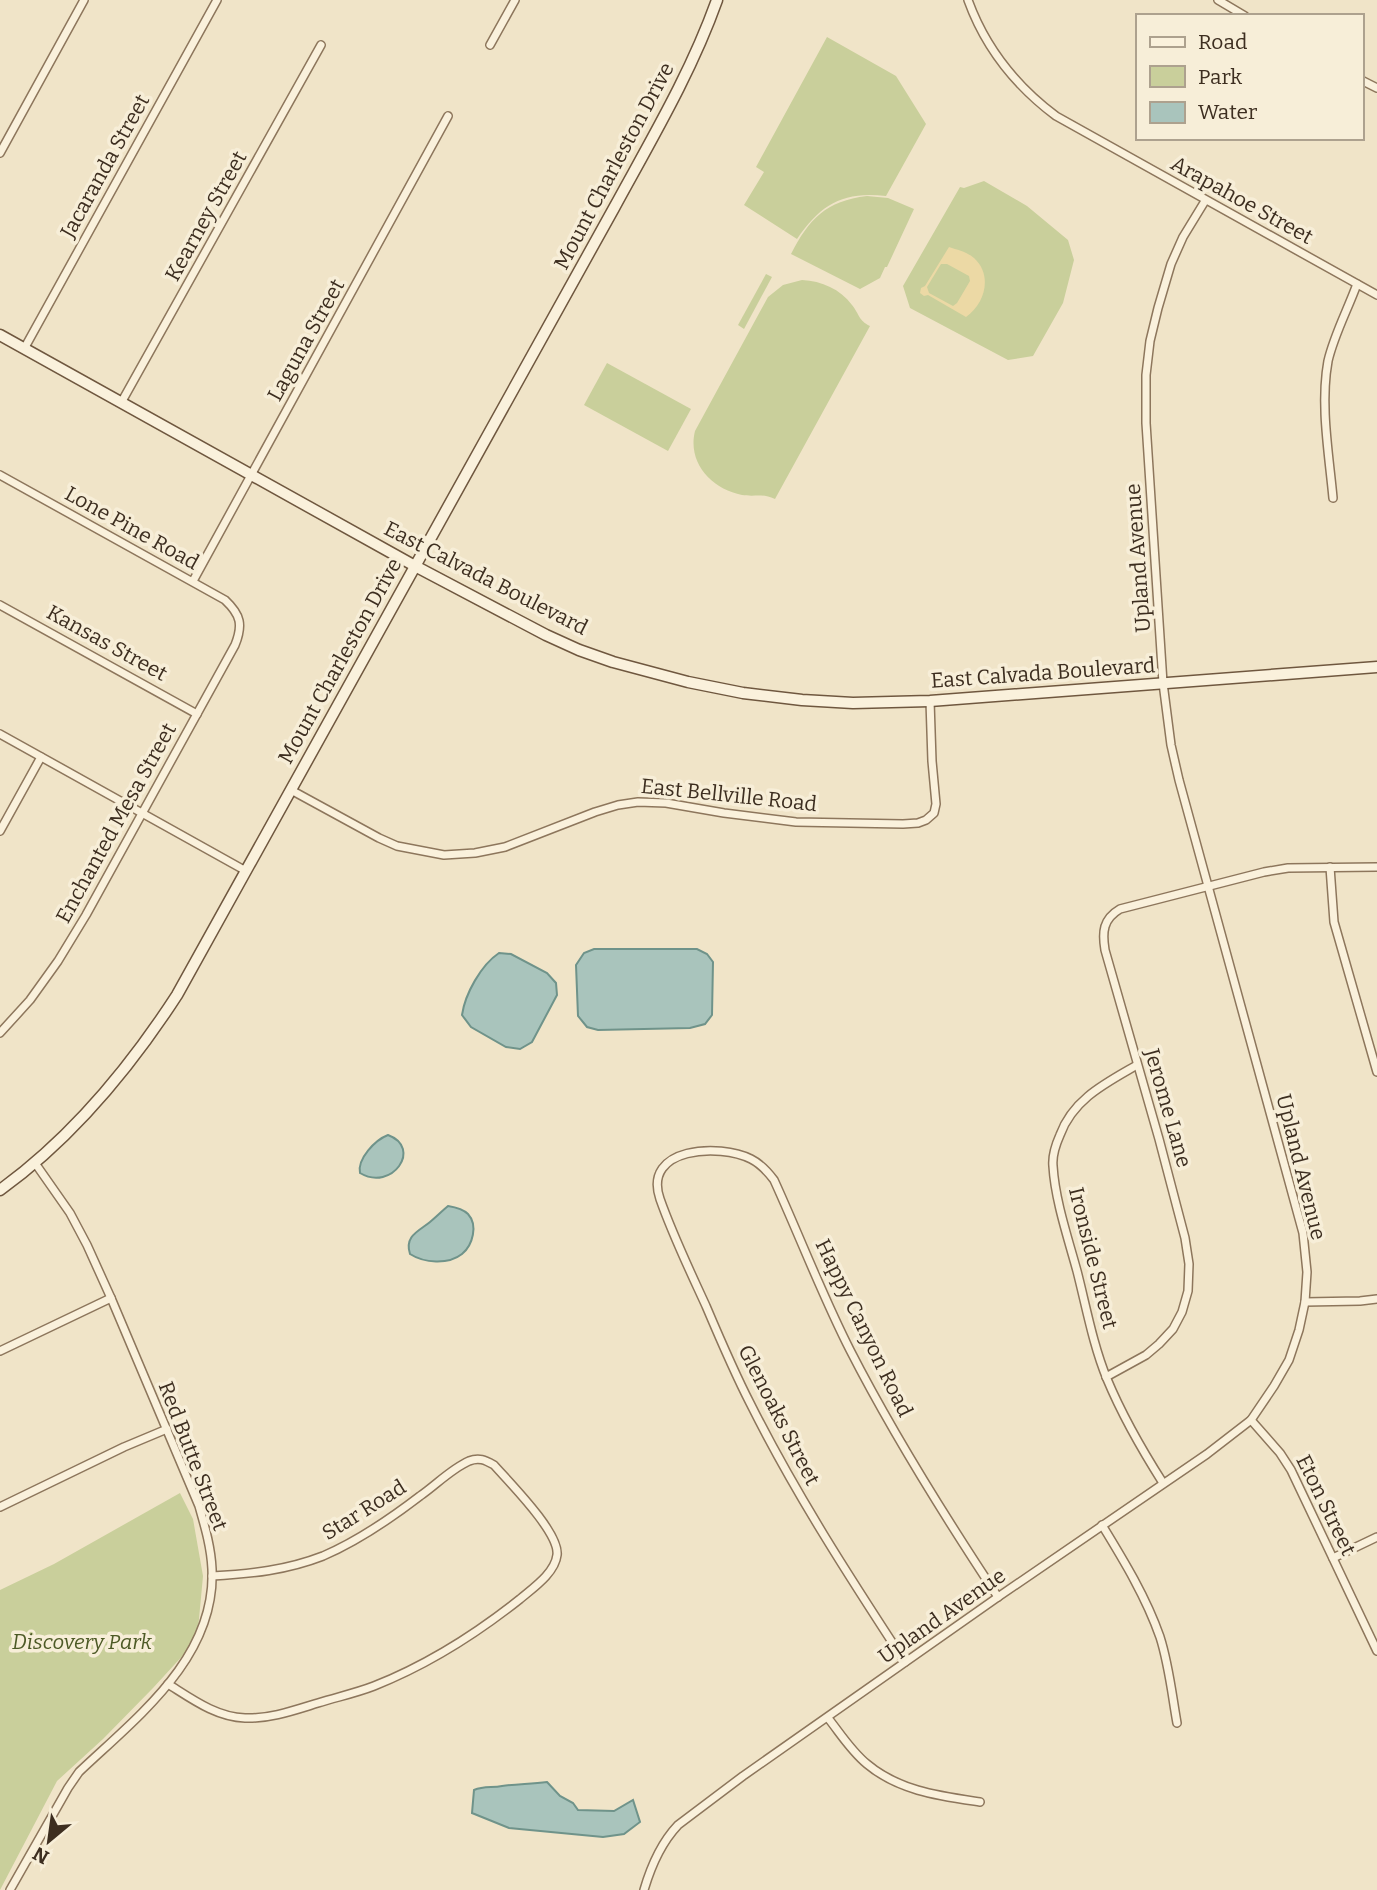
<svg xmlns="http://www.w3.org/2000/svg" width="1377" height="1890" font-family="Bitter,serif">
<style>
.green{fill:#c9cf9b}
.sand{fill:#ecd9a5;fill-rule:evenodd}
.water{fill:#a9c4bc;stroke:#6f938a;stroke-width:2}
.lines{fill:none;stroke-linecap:round;stroke-linejoin:round}
.street-casing{stroke:#8d765c;stroke-width:10}
.secondary-casing{stroke:#6f573f;stroke-width:13}
.street{stroke:#faf1dc;stroke-width:7}
.secondary{stroke:#faf1dc;stroke-width:10}
.labels{text-anchor:middle;dominant-baseline:central;stroke-width:7;stroke-linejoin:round;paint-order:stroke}
.street-label{font-size:21px;fill:#3d2e20;stroke:#f7eed8}
.park-label{font-size:21px;font-style:italic;fill:#4d5a26;stroke:#f7eed8}
</style>
<rect width="100%" height="100%" fill="#f0e4c8"/>
<!-- green -->
<g class="green">
<path d="M827 37 896 76 926 124 886 196C843 191 821 204 797 239L744 205 764 172 756 167Z"/>
<polygon points="984,181 1027,206 1068,240 1074,260 1063,303 1033,356 1008,360 910,308 903,286 960,187 964,188"/>
<path d="M867 196 888 198 914 209 887 267H885L880 278 860 289 791 254C809 219 826 201 867 196Z"/>
<polygon points="766,274 772,277 744,329 738,325"/>
<path d="M802 280C822 281 840 289 852 305 860 315 858 320 870 326L775 499C762 493 756 497 742 495 712 489 687 463 695 431L768 297 783 285Z"/>
<polygon points="607,363 691,409 668,451 584,405"/>
<polygon points="180,1493 193,1519 203,1576 197,1640 153,1688 103,1739 57,1781 0,1890 0,1590 54,1564"/>
</g>
<!-- sand -->
<path class="sand" d="M949 247C958 250 967 252 974 258 993 275 985 304 966 317L928 295 924 296 920 293 921 288 925 286ZM941 264H947L969 276 970 281 957 303 953 306 929 293 927 287Z"/>
<!-- water -->
<g class="water">
<polygon points="594,949 697,949 707,954 713,962 712,1015 705,1024 690,1028 598,1030 587,1027 578,1016 576,965 584,953"/>
<path d="M499 953 511 954 547 973 556 983 557 995 532 1042 520 1049 506 1047 471 1027 462 1015C465 994 481 965 499 953Z"/>
<path d="M388 1135C423 1148 392 1192 360 1173 357 1159 375 1140 388 1135Z"/>
<path d="M448 1206C454 1207 463 1209 468 1214 478 1225 473 1245 462 1254 448 1265 424 1263 410 1254 404 1236 419 1231 430 1222 436 1217 442 1211 448 1206Z"/>
<path d="M547 1782 560 1796 573 1803 578 1810 614 1811 633 1800 640 1822 624 1834 603 1837 509 1828 472 1813 474 1790C484 1786 492 1788 502 1786 517 1784 531 1784 547 1782Z"/>
</g>
<g class="lines">
<defs>
<g id="street">
<path d="M968 0C985 47 1016 86 1056 116L1377 295"/>
<polyline points="1218,0 1245,16"/>
<polyline points="490,45 515,0"/>
<polyline points="1361,80 1377,88"/>
<polyline points="0,153 84,0"/>
<polyline points="24,349 217,0"/>
<polyline points="121,403 321,45"/>
<path d="M0 475 225 600C241 615 243 625 235 645L86 915 58 961 30 1000 0 1033"/>
<path d="M1333 498C1329 454 1320 405 1328 361 1334 335 1348 309 1357 284"/>
<polyline points="193,581 448,116"/>
<polyline points="0,605 197,714"/>
<polyline points="0,734 246,871"/>
<polyline points="291,790 379,838 397,846 444,855 475,853 505,847 595,812 618,805 638,802 666,803 724,813 796,822 903,824 918,823 926,820 934,813 936,804 932,761 930,701"/>
<polyline points="0,831 41,757"/>
<polyline points="1330,867 1334,922 1377,1072"/>
<path d="M1137 1065C1106 1083 1073 1099 1060 1135 1056 1144 1052 1156 1053 1166 1055 1200 1068 1238 1077 1271 1086 1306 1093 1345 1107 1379 1122 1415 1142 1450 1163 1483"/>
<polyline points="1305,1302 1360,1301 1377,1299"/>
<polyline points="0,1351 111,1298"/>
<path d="M1106 1377 1146 1355 1159 1344 1173 1329 1182 1312 1188 1291 1189 1264 1185 1238 1159 1139 1105 950C1102 932 1103 919 1120 909L1264 872 1288 868 1377 867"/>
<polyline points="1251,1420 1280,1453 1291,1470 1377,1651"/>
<polyline points="0,1507 124,1447 167,1429"/>
<path d="M1102 1525C1124 1561 1146 1597 1160 1637 1169 1665 1172 1695 1177 1723"/>
<polyline points="1333,1558 1377,1537"/>
<path d="M905 1662C850 1578 795 1493 750 1403 734 1372 720 1339 706 1306 690 1271 673 1236 660 1199 642 1147 720 1143 751 1159 761 1164 768 1172 774 1180 800 1237 822 1295 850 1350 894 1436 945 1517 998 1597"/>
<path d="M168 1684C192 1699 216 1717 245 1718 270 1719 295 1710 318 1703 337 1697 356 1693 374 1686 427 1665 476 1634 520 1599 533 1588 555 1573 557 1555 560 1533 509 1482 494 1465 485 1460 479 1457 469 1461 451 1469 436 1485 420 1496 390 1519 358 1541 323 1556 287 1570 251 1574 212 1576"/>
<path d="M828 1718C840 1733 851 1751 867 1764 899 1791 940 1796 980 1802"/>
<path d="M10 1890 68 1788 79 1772C137 1717 216 1658 212 1569 211 1547 205 1527 199 1506L111 1298 87 1245 70 1213 35 1163"/>
<path d="M644 1890C651 1866 661 1843 678 1825L743 1776 998 1597 1207 1454 1251 1420 1274 1386 1289 1360 1299 1330 1305 1302 1307 1272 1303 1233 1179 780 1171 745 1163 683 1146 423V375L1150 341 1158 308 1171 264 1183 237 1205 201"/>
</g>
<g id="secondary">
<polyline points="0,335 415,566 546,635 579,650 613,662 688,682 743,693 802,700 853,703 930,701 1377,667"/>
<path d="M0 1190C72 1138 129 1069 177 995L614 208C651 140 691 73 717 0"/>
</g>
</defs>
<!-- street casing -->
<use href="#street" class="street-casing"/>
<!-- secondary casing -->
<use href="#secondary" class="secondary-casing"/>
<!-- street -->
<use href="#street" class="street"/>
<!-- secondary -->
<use href="#secondary" class="secondary"/>
</g>
<g class="labels">
<!-- street labels -->
<g class="street-label">
<text transform="translate(105 166) rotate(-61)">Jacaranda Street</text>
<text transform="translate(614 166) rotate(-62)">Mount Charleston Drive</text>
<text transform="translate(1242 200) rotate(29)">Arapahoe Street</text>
<text transform="translate(206 216) rotate(-61)">Kearney Street</text>
<text transform="translate(306 340) rotate(-61)">Laguna Street</text>
<text transform="translate(132 528) rotate(29)">Lone Pine Road</text>
<text transform="translate(1138 558) rotate(-94)">Upland Avenue</text>
<text transform="translate(486 578) rotate(27)">East Calvada Boulevard</text>
<text transform="translate(107 643) rotate(29)">Kansas Street</text>
<text transform="translate(340 661) rotate(-61)">Mount Charleston Drive</text>
<text transform="translate(1043 673) rotate(-4)">East Calvada Boulevard</text>
<text transform="translate(729 795) rotate(6)">East Bellville Road</text>
<text transform="translate(116 823) rotate(-61)">Enchanted Mesa Street</text>
<text transform="translate(1168 1108) rotate(74)">Jerome Lane</text>
<text transform="translate(1301 1167) rotate(76)">Upland Avenue</text>
<text transform="translate(1093 1258) rotate(76)">Ironside Street</text>
<text transform="translate(864 1328) rotate(64)">Happy Canyon Road</text>
<text transform="translate(779 1415) rotate(63)">Glenoaks Street</text>
<text transform="translate(193 1456) rotate(69)">Red Butte Street</text>
<text transform="translate(1326 1505) rotate(64)">Eton Street</text>
<text transform="translate(364 1510) rotate(-32)">Star Road</text>
<text transform="translate(942 1616) rotate(-35)">Upland Avenue</text>
</g>
<!-- park labels -->
<g class="park-label">
<text x="82" y="1642">Discovery Park</text>
</g>
</g>
<!-- legend -->
<rect x="1136" y="14" width="228" height="126" fill="#f7eed8" stroke="#ada18e" stroke-width="2"/>
<rect x="1150" y="37" width="35" height="10" fill="#faf1dc" stroke="#ada18e" stroke-width="2"/>
<text x="1198" y="49" font-size="21" fill="#3d2e20">Road</text>
<rect x="1150" y="66" width="35" height="21" fill="#c9cf9b" stroke="#ada18e" stroke-width="2"/>
<text x="1198" y="84" font-size="21" fill="#3d2e20">Park</text>
<rect x="1150" y="102" width="35" height="21" fill="#a9c4bc" stroke="#ada18e" stroke-width="2"/>
<text x="1198" y="119" font-size="21" fill="#3d2e20">Water</text>
<!-- north arrow -->
<g transform="translate(49 1841) rotate(209)" stroke="#f7eed8" stroke-width="5" paint-order="stroke">
<path d="M0-5L12 26L0 18L-12 26Z" fill="#3d2e20"/>
<text y="-10" font-size="19" font-weight="bold" text-anchor="middle" fill="#3d2e20">N</text>
</g>
</svg>
